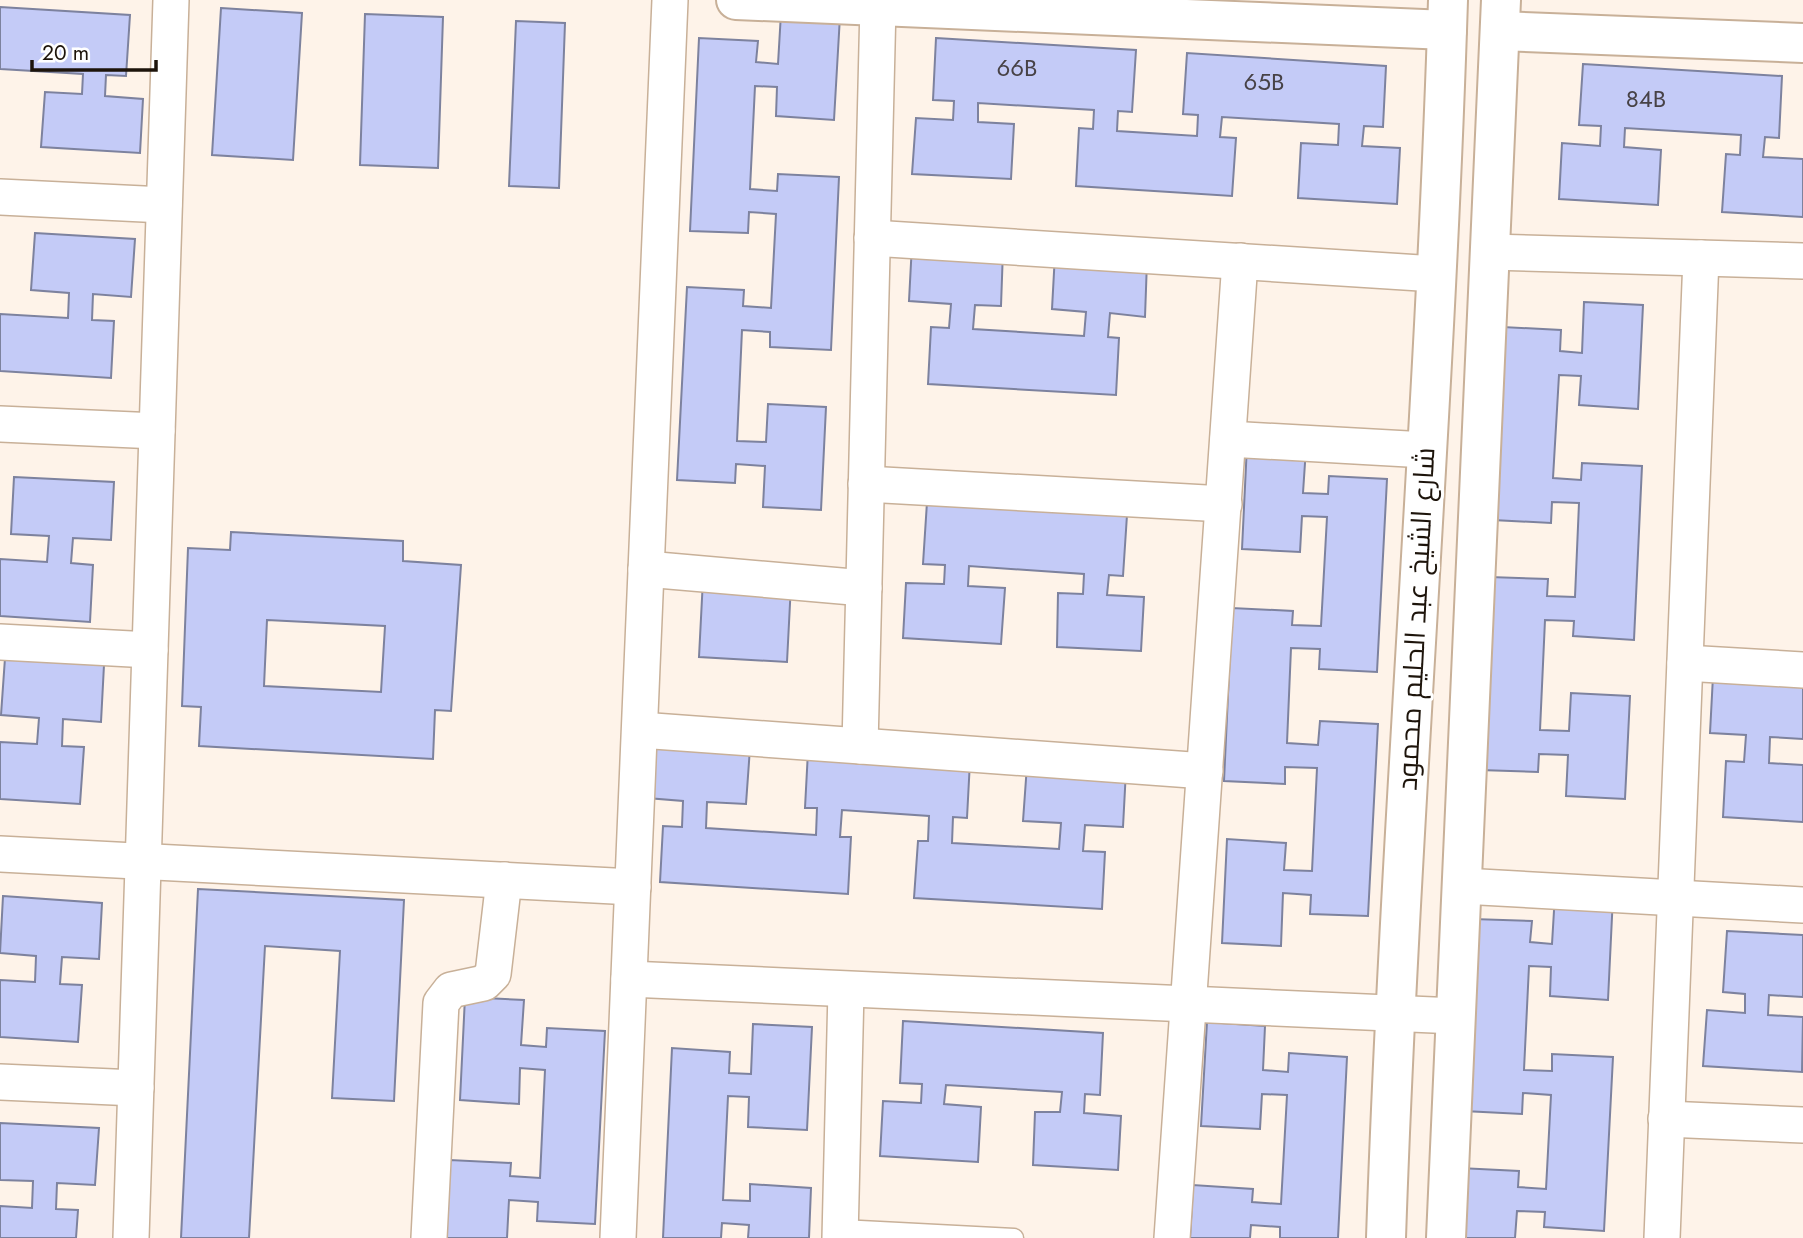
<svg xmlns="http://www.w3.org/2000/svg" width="1803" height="1238" font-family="Jost,Cairo,sans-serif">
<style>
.building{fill:#c4cbf7;stroke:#7d829e;stroke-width:2;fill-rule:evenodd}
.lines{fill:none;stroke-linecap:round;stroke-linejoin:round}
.service-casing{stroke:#c8b098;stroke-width:21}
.minor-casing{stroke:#c8b098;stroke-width:38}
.tertiary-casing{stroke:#c8b098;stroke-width:42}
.service{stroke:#fff;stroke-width:18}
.minor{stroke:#fff;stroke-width:35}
.tertiary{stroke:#fff;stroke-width:38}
.labels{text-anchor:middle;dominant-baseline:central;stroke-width:6;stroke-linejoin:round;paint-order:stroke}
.number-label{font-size:24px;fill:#474246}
.street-label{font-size:28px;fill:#1d140b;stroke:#fff}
</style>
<rect width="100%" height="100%" fill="#fef3e9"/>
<!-- building -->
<g class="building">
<polygon points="0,7 130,15 126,76 106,75 105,96 143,99 140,153 41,147 45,92 82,94 83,74 0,69"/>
<polygon points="221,8 302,13 293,160 212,155"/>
<polygon points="781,13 840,16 834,120 776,116 777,87 755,86 750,189 777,191 778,174 839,177 831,350 770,347 770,332 742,330 737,441 766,442 768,404 826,407 821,510 763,507 765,466 736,464 735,483 677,480 687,287 744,290 743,306 771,308 776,214 749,212 748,233 690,231 699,38 758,41 756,62 778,64"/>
<polygon points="365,14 443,17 438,168 360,165"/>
<polygon points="516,21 565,23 559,188 509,186"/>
<polygon points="936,38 1136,50 1132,112 1118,111 1117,131 1197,136 1198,115 1183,114 1187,53 1386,66 1383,127 1364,126 1362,146 1400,148 1397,204 1298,198 1301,143 1338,145 1339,124 1222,117 1220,137 1236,138 1232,196 1076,186 1079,128 1093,129 1094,110 978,103 978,122 1014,124 1011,179 912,174 916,118 953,120 954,101 933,100"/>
<polygon points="1583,64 1782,76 1779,138 1765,137 1763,157 1803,159 1803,217 1722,212 1726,154 1740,155 1741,135 1625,128 1624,147 1661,150 1658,205 1559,199 1562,143 1600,146 1601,126 1579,125"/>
<polygon points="35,233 135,239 131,297 93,294 92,320 114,321 111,378 0,371 0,314 68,318 69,293 31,290"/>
<polygon points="912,244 1003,250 1001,306 975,305 973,329 1084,336 1086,312 1052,309 1055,254 1147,261 1145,317 1110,313 1108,337 1119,338 1116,395 928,384 931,327 949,328 951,304 909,301"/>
<polygon points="1584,302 1643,305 1638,409 1579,405 1581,376 1559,375 1553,478 1581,480 1582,463 1642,466 1634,640 1573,636 1574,621 1545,620 1540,730 1569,731 1571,693 1630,696 1625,799 1566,796 1568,755 1539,754 1538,772 1480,770 1490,577 1548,579 1547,596 1575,597 1579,503 1552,502 1551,523 1493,520 1503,327 1561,330 1560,351 1582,353"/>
<polygon points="1247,445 1306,448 1303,493 1328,494 1329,476 1387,479 1377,672 1319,669 1320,649 1291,648 1287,743 1318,745 1320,721 1378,724 1368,916 1310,914 1311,895 1283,893 1281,946 1222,943 1227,839 1286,843 1284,870 1312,871 1317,768 1285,767 1285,784 1224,781 1232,608 1293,611 1292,625 1321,626 1327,517 1302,516 1300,552 1242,549"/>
<polygon points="14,477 114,482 111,540 73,538 71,563 93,565 90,622 0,616 0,559 47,562 49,536 11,534"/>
<polygon points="927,502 1127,515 1123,576 1109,575 1107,595 1144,597 1141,651 1057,647 1058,593 1083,594 1084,574 969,566 968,586 1005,588 1001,644 903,638 906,583 944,584 945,565 923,564"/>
<path d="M231 532 403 541V561L461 565 451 711 435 710 433 759 199 746 201 707 182 706 188 548 230 550ZM267 620 385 626 381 692 264 686Z"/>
<polygon points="703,579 791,584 787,662 699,657"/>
<polygon points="5,658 104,665 101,722 63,719 62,746 84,747 80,804 0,799 0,742 37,744 39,718 1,715"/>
<polygon points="1713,676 1803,682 1803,739 1770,737 1769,763 1803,765 1803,822 1723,817 1726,761 1744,762 1746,735 1710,733"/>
<polygon points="650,742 750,748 746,804 707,802 706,828 816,835 817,808 805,808 808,751 970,761 967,818 953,817 952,843 1059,849 1061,823 1023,821 1027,765 1126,770 1123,827 1085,825 1083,851 1105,852 1102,909 914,898 918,841 928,841 929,816 842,810 840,837 851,837 848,894 660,882 663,826 682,827 683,801 647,798"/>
<polygon points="198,889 404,900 394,1101 332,1098 340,951 265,946 249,1238 181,1238"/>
<polygon points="1555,894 1613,896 1608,1000 1550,996 1551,967 1529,966 1524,1070 1552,1071 1552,1054 1613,1057 1604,1231 1544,1227 1545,1212 1517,1211 1515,1238 1457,1238 1460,1168 1519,1171 1518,1187 1546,1189 1551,1095 1523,1093 1522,1114 1464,1111 1473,919 1532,921 1530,942 1552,944"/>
<polygon points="3,896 102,903 99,959 62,957 60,984 82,985 78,1042 0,1037 0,980 35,982 36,956 0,953"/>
<polygon points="1727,931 1803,935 1803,997 1769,995 1768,1015 1803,1017 1802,1072 1703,1066 1707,1010 1745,1013 1745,994 1723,992"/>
<polygon points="465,997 524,1000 521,1045 546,1047 547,1028 605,1031 595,1224 537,1221 538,1202 509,1200 507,1238 446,1238 450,1160 511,1163 510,1176 540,1178 545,1070 520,1068 519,1104 460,1100"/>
<polygon points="903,1021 1103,1033 1100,1095 1085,1094 1084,1113 1121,1116 1118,1170 1033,1165 1035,1112 1060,1112 1062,1092 946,1085 944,1104 981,1107 978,1162 880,1156 883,1101 921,1103 922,1084 900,1083"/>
<polygon points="1207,1022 1265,1026 1263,1070 1288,1072 1289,1053 1347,1057 1338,1238 1280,1238 1280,1227 1251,1225 1250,1238 1190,1238 1193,1185 1253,1189 1252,1202 1281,1204 1287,1095 1262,1094 1260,1129 1201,1126"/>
<polygon points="753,1024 812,1027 807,1130 748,1127 749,1097 728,1096 723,1200 750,1201 750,1184 811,1188 809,1238 748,1238 749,1225 722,1223 721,1238 663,1238 672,1048 730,1052 729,1073 751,1074"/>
<polygon points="0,1123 99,1128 95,1185 57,1183 56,1209 78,1210 76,1238 0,1238 0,1206 32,1208 33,1181 0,1180"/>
</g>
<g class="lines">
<defs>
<polyline id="service" points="841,1229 1014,1238"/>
<g id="minor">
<polyline points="0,197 164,205"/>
<polyline points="872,238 1436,274"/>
<polyline points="1490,252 1803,261"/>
<polyline points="0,424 157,431"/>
<polyline points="1228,439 1426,450"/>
<polyline points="866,484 1224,504"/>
<polyline points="646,569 864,588"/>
<polyline points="0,642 150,650"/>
<polyline points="1685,663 1803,670"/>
<polyline points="640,730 1205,771"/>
<polyline points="860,746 878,5"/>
<polyline points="0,854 633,887"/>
<polyline points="1462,886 1803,905"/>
<polyline points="629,979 1456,1016"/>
<polyline points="0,1082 136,1088"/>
<polyline points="1666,1119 1803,1125"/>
<polyline points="131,1238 171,0"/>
<polyline points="429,1238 441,1003 451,990 484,983 493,974 504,880"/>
<polyline points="618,1238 670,0"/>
<polyline points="840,1238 846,990"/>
<polyline points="1172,1238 1240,261"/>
<polyline points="1662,1238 1701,258"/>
</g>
<g id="tertiary">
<polyline points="736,0 1447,30"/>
<polyline points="1500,31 1803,43"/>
<path d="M1386 1238C1400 825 1435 413 1448 0"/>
<polyline points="1446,1238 1501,0"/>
</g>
</defs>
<!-- service casing -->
<use href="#service" class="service-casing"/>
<!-- minor casing -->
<use href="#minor" class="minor-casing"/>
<!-- tertiary casing -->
<use href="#tertiary" class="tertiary-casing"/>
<!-- service -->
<use href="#service" class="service"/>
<!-- minor -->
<use href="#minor" class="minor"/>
<!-- tertiary -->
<use href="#tertiary" class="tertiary"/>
</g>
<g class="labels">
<!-- number labels -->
<g class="number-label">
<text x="1017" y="67">66B</text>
<text x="1264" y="81">65B</text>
<text x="1646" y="98">84B</text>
</g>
<!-- street labels -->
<g class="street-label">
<text transform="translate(1416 619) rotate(-87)">شارع الشيخ عبد الحليم محمود</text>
</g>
</g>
<!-- scale -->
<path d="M32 60v10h124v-10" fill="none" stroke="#1d140b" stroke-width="3.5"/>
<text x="42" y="60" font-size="21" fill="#1d140b" stroke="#ffffff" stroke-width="5" paint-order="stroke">20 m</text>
</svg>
